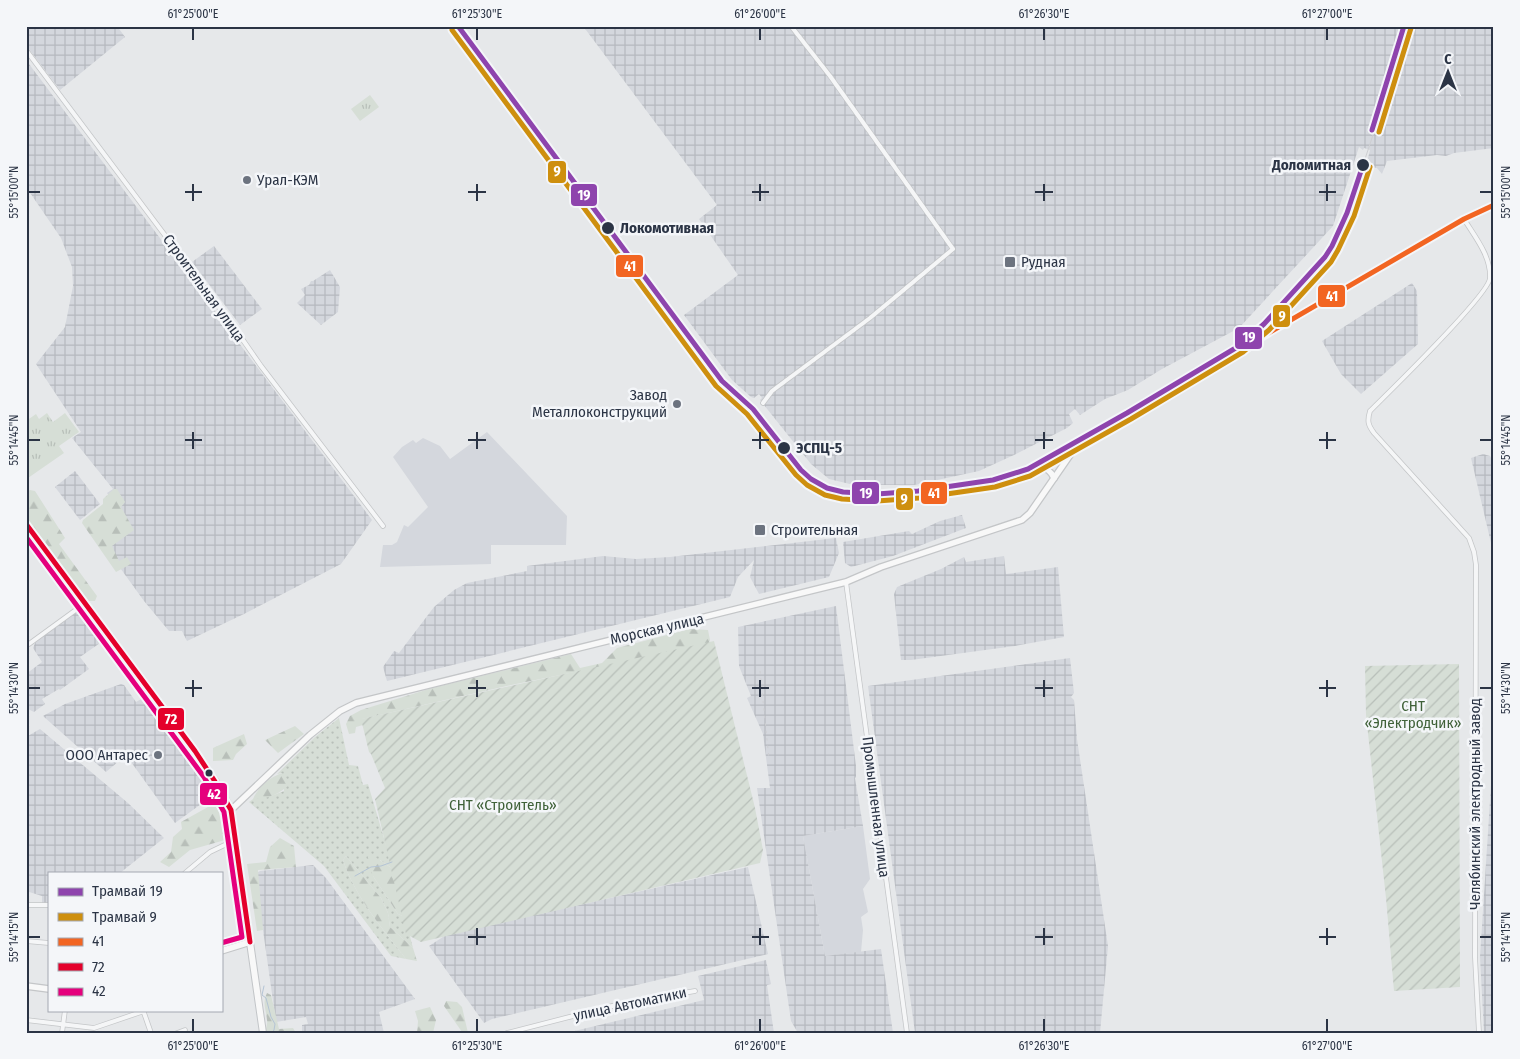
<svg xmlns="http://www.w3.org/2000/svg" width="1520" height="1059" font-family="'Fira Sans Condensed',sans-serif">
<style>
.built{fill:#d4d7dd}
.industrial{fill:url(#industrial-grid)}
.grass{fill:url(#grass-dots)}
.forest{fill:url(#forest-firs)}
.park{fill:url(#park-tufts)}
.garden{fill:url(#garden-furrows)}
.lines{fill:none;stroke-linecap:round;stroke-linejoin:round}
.stream{stroke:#b4c4d5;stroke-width:1}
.street-casing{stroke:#c4c6c8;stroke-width:5.5}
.secondary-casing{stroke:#c4c6c8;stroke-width:8}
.primary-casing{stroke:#c2c5c8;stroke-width:8}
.street{stroke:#f5f6f7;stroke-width:4}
.secondary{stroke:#f8f8f8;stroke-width:5.5}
.primary{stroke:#f8f8f8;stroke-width:6}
.tram{stroke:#cecfd2;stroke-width:1}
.rail{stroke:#cecfd2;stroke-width:1;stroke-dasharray:2.5 5;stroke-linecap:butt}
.bus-1-casing{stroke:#f4f6f9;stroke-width:9}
.bus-2-casing{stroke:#f4f6f9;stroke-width:9}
.bus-3-casing{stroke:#f4f6f9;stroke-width:9}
.bus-1{stroke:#f26522;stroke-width:5}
.bus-2{stroke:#e4002b;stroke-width:5}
.bus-3{stroke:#e5007d;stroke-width:5}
.tram-1-casing{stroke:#f4f6f9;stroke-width:9}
.tram-2-casing{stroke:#f4f6f9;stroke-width:9}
.tram-1{stroke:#8e44ad;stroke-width:5}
.tram-2{stroke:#ce8f0e;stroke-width:5}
.ticks{fill:none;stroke:#2b3445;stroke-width:2}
.stop-dot{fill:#2b3445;stroke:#f4f6f9;stroke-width:2}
.poi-dot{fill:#6c737f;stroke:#f4f6f9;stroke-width:2}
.labels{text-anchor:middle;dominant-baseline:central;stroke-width:5;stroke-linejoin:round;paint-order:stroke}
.stop-label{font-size:15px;font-weight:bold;fill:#2b3445;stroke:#f4f6f9;text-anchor:start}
.poi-label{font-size:15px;fill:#2b3445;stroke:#f4f6f9;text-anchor:start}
.street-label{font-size:15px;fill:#2b3445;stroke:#f4f6f9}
.park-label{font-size:15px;fill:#3f6138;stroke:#f4f6f9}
.line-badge{stroke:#f4f6f9;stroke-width:2}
.badge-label{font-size:14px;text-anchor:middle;font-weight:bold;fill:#fff}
.neatline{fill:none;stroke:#2b3445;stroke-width:2}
.ticks-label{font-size:12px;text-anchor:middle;fill:#2b3445}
</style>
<defs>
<pattern id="industrial-grid" width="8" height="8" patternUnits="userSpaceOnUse" patternTransform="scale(1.25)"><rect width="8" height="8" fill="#d4d7dd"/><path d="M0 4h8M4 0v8" fill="none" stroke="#b6b9bf"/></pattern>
<pattern id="grass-dots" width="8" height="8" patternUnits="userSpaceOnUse" patternTransform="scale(1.25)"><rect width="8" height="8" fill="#d6ded6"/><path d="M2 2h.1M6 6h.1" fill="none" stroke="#b8bfb9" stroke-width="1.8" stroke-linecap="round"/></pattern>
<pattern id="forest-firs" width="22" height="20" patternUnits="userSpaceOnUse" patternTransform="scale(1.25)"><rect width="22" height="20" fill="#d6ded6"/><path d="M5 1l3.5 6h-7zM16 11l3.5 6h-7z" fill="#b8bfb9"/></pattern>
<pattern id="park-tufts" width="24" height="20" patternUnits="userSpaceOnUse" patternTransform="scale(1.25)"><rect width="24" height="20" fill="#d6ded6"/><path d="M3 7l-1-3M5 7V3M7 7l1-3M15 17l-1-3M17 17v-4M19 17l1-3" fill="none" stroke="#b8bfb9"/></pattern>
<pattern id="garden-furrows" width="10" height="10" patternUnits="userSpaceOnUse" patternTransform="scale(1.25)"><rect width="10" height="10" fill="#d6ded6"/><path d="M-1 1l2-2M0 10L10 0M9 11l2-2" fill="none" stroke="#b8bfb9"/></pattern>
</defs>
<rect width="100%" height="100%" fill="#e6e8ea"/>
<!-- built -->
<g class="built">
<polygon points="487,432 567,516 566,545 491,545 491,564 380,567 383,545 392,545 397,542 404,525 408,527 428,507 393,457 402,447 413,440 416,443 423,438 440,446 450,459"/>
<polygon points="863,826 870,879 863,889 868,912 861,917 863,930 861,952 825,956 803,836"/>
</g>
<!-- industrial -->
<g class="industrial">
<polygon points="26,26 117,26 125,37 60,90 26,45"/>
<polygon points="583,26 1494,26 1494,148 1454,153 1446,156 1437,155 1387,161 1382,174 1377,168 1366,166 1370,150 1364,148 1363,150 1359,147 1333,226 1239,328 1162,369 1128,390 1105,399 1080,415 1075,409 1069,414 1073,423 1067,428 1014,455 979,471 914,485 854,485 829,479 811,464 760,400 762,398 759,394 754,398 751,397 732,380 684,315 738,275 699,219 717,205"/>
<polygon points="26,60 372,520 341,564 244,614 187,641 182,631 169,631 144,601 92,529 119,509 107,493 113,489 72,438 81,432 36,364 65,327 73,286 72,267 61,238 26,187"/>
<polygon points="214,246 262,309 240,325 192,262"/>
<polygon points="330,270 340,287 338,312 321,325 297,303 305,295 301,289 309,285 311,281 313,281"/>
<polygon points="1412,283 1417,291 1418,344 1361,394 1341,374 1322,341"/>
<polygon points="1483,454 1490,456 1494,464 1494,575 1491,543 1471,458"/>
<polygon points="75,471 100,504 80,520 55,487"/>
<polygon points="962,515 966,528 893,556 851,567 845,563 843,542 909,531 912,534 940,521"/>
<polygon points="836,538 839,553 829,577 759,594 750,577 754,560 738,577 730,597 387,681 383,667 394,651 399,653 434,607 454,590 467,583 527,571 527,566 603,556 636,559 670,557"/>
<polygon points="1004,556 1006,574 1058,567 1064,637 1015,646 911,660 901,660 894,594 897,587 941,569 964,557 966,562"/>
<polygon points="836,606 856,766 856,777 855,778 863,826 803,836 825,956 881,949 893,1033 798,1033 791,1021 757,788 770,788 763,734 747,698 751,696 739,666 738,627"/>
<polygon points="79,610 103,641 80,657 89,669 60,690 59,689 42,699 45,704 34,712 26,708 26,674 42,662 33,648 36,641"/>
<polygon points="1070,658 1074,693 1071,697 1074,700 1077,739 1108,946 1100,1033 915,1033 868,686"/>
<polygon points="121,684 124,685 136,702 143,698 148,704 215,794 175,823 126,755 106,772 43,716 65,704"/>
<polygon points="40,729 128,803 164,838 120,873 49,873 49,903 42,904 42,896 26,891 26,737"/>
<polygon points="1494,738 1494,1033 1484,1033 1480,957"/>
<polygon points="313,865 326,878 415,999 379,1012 384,1033 302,1033 302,1025 308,1024 306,1017 276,1022 255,874 260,871"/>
<polygon points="748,867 768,954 492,1019 484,1023 429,946 446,935"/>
<polygon points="766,960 771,984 767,985 774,1033 566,1033 704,1000 698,976"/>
</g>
<!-- grass -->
<path class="grass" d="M339 718 349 765 358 766 363 785 368 784 393 869 380 860 373 876 398 914 405 917 413 948 390 927 388 913 381 898 346 856 343 860C355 897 383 929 406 959L391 956 324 866 249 802 253 799 271 796 284 791 282 773 277 774 315 737Z"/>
<!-- forest -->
<g class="forest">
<polygon points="114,489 117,489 125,502 121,507 134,530 112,546 119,561 127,557 131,564 116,572 82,523 83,520 103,504 103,499"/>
<polygon points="30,490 35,491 65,538 59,544 97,596 95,601 88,601 26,518 26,492"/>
<polygon points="690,629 708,630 710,640 708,645 516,684 362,719 363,725 356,727 355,733 349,734 346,724 350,716 361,710 432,688 571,654 580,668 602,663 617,648"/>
<polygon points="295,726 304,734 278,753 265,740"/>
<polygon points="244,734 247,744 236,754 233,760 213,761 213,748"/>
<path d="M282 773 290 783C281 794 268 799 253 799 258 787 270 777 282 773Z"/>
<polygon points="217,804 225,840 190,850 169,867 160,862 171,852 173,837 182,829 181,822 208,807"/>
<polygon points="280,838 294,846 296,867 258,870 263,930 257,931 247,864 266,862 270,847"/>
<polygon points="369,853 393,869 405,917 398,914 373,876 367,861"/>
<path d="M346 856 381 898 388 913 390 927 413 948 417 961 406 959C383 929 355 897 343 860Z"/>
<path d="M267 993 271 995 279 1029 293 1028 296 1033H266C265 1028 268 1025 267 1020 266 1009 262 1003 267 993Z"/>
<polygon points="446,1001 457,1002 462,1007 468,1033 462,1032 444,1006"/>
<polygon points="430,1007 436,1020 433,1033 417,1033 418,1021 415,1011"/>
</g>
<!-- park -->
<g class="park">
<polygon points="370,95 379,107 360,121 351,109"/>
<polygon points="47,413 53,422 65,413 79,432 59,446 64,453 28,478 26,475 26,421 36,414 39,419"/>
</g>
<!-- garden -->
<g class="garden">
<polygon points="714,641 755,808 763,850 760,863 421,942 406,934 375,799 385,788 371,754 369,752 361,719"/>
<polygon points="1459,664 1460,987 1394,991 1386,898 1366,715 1365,666"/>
</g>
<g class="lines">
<!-- stream -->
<g class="stream">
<polyline points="355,876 371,867 381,866 392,862"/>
<polyline points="264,986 262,995 266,998 271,1017 275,1024 274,1030 272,1033"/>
</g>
<defs>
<g id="street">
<polyline points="26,50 236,330 261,366 383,526"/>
<path d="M1464 219C1475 237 1491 256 1490 278 1489 295 1388 393 1370 411 1367 421 1368 425 1374 433L1469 538 1474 552 1476 565 1475 957 1479 1033"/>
<path d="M1252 340C1288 305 1327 270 1349 225"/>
<polyline points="763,403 772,391 870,318 953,249 830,76 791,26"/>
<polyline points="846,582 907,1033"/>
<polyline points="26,643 29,644 84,604"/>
<polyline points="185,873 210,852 235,840"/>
<polyline points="26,905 49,905"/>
<polyline points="26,941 49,943"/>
<polyline points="143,1010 151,1033"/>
<polyline points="26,1020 94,1028 144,1011"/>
<polyline points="62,1033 65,1010"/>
<polyline points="177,1033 185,1030"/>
<polyline points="507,1033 620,1004 695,991"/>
</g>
<g id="secondary">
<path d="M1039 467C1047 468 1051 471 1054 478"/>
<polyline points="231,810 310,735 340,711 356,703 846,582 881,567 1022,520 1030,513 1077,445"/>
<polyline points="221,951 250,942"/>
<polyline points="26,986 49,989"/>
</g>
<g id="primary">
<path d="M452 26C509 104 565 181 623 258 643 285 663 312 684 339 694 353 704 368 716 381 726 391 739 400 749 410 773 436 789 474 823 490 860 507 991 488 1030 472L1356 282 1464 219 1494 205"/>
<polyline points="26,524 169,716 219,786 231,810 263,1033"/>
</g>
</defs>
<!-- street casing -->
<use href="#street" class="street-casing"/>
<!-- secondary casing -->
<use href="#secondary" class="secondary-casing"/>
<!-- primary casing -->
<use href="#primary" class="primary-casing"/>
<!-- street -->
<use href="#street" class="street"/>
<!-- secondary -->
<use href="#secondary" class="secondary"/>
<!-- primary -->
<use href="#primary" class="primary"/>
<!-- tram -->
<polyline class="tram" points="1363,165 1376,126"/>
<!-- rail -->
<polyline class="rail" points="760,671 769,759"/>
<defs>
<path id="bus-1" d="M452 26 707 371C720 386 736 396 749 410 773 436 789 476 823 490 870 509 982 488 1030 472L1464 219 1494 205"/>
<polyline id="bus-2" points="26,524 195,751 214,780 231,810 250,942"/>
<polyline id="bus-3" points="26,537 204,777 224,812 242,937 221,943"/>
</defs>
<!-- bus-1 casing -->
<use href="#bus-1" class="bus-1-casing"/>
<!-- bus-2 casing -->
<use href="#bus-2" class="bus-2-casing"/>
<!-- bus-3 casing -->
<use href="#bus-3" class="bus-3-casing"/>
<!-- bus-1 -->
<use href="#bus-1" class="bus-1"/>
<!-- bus-2 -->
<use href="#bus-2" class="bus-2"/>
<!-- bus-3 -->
<use href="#bus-3" class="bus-3"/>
<defs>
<g id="tram-1">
<polyline points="458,26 722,381 753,409 801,470 811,479 827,488 843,492 877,494 918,491 993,480 1028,469 1127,413 1239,346 1264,324 1325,257 1332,246 1347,213 1363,165"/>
<polyline points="1372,130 1404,26"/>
</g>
<g id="tram-2">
<polyline points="452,30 716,386 747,414 796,475 807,485 825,495 842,499 877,501 919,498 995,487 1030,476 1131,419 1243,352 1269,330 1331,262 1338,250 1354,216 1370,167"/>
<polyline points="1379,132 1411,28"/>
</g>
</defs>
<!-- tram-1 casing -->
<use href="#tram-1" class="tram-1-casing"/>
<!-- tram-2 casing -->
<use href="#tram-2" class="tram-2-casing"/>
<!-- tram-1 -->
<use href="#tram-1" class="tram-1"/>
<!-- tram-2 -->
<use href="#tram-2" class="tram-2"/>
</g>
<!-- ticks -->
<path class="ticks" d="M193 28V40M477 28V40M760 28V40M1044 28V40M1327 28V40M193 184V201M477 184V201M760 184V201M1044 184V201M1327 184V201M28 192H40M185 192H202M468 192H486M752 192H769M1035 192H1053M1319 192H1336M1480 192H1492M193 432V449M477 432V449M760 432V449M1044 432V449M1327 432V449M28 440H40M185 440H202M468 440H486M752 440H769M1035 440H1053M1319 440H1336M1480 440H1492M193 680V697M477 680V697M760 680V697M1044 680V697M1327 680V697M28 688H40M185 688H202M468 688H486M752 688H769M1035 688H1053M1319 688H1336M1480 688H1492M477 928V945M760 928V945M1044 928V945M1327 928V945M28 937H40M468 937H486M752 937H769M1035 937H1053M1319 937H1336M1480 937H1492M193 1019V1032M477 1019V1032M760 1019V1032M1044 1019V1032M1327 1019V1032"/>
<!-- markers -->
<g class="stop-dot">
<circle cx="1363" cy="165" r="7"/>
<circle cx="608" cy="228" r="7"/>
<circle cx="784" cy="448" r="7"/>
<circle cx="209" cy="773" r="4.5"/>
</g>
<g class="poi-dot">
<circle cx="247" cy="180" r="5"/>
<rect x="1004" y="256" width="12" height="12" rx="2.5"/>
<circle cx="677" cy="404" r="5"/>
<rect x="754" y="524" width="12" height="12" rx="2.5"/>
<circle cx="158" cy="755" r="5"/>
</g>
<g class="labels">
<!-- stop labels -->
<g class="stop-label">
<text x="1351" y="165" text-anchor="end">Доломитная</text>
<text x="620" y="228">Локомотивная</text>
<text x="796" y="448">ЭСПЦ-5</text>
</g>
<!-- poi labels -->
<g class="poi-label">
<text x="257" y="180">Урал-КЭМ</text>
<text x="1021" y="262">Рудная</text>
<text x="667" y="395" text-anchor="end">Завод<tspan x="667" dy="17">Металлоконструкций</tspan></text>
<text x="771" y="530">Строительная</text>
<text x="148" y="755" text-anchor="end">ООО Антарес</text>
</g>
<!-- street labels -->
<g class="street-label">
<text transform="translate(204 288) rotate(54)">Строительная улица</text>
<text transform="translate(657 629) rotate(-13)">Морская улица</text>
<text transform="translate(1475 804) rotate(-90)">Челябинский электродный завод</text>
<text transform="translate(876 807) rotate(83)">Промышленная улица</text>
<text transform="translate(630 1004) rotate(-12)">улица Автоматики</text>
</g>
<!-- park labels -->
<g class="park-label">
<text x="1413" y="706">СНТ<tspan x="1413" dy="17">«Электродчик»</tspan></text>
<text x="503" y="805">СНТ «Строитель»</text>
</g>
</g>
<g class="line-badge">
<rect x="547" y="160" width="20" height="24" rx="5" fill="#ce8f0e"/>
<rect x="570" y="183" width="28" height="24" rx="5" fill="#8e44ad"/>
<rect x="615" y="254" width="29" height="24" rx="5" fill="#f26522"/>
<rect x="1317" y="284" width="29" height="24" rx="5" fill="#f26522"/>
<rect x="1272" y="304" width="19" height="24" rx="5" fill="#ce8f0e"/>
<rect x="1234" y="326" width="29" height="24" rx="5" fill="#8e44ad"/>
<rect x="920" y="481" width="28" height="24" rx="5" fill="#f26522"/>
<rect x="851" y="481" width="29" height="24" rx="5" fill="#8e44ad"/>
<rect x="895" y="487" width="19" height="24" rx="5" fill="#ce8f0e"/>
<rect x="157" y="707" width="28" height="24" rx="5" fill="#e4002b"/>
<rect x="199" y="782" width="29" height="24" rx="5" fill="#e5007d"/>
</g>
<g class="badge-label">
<text x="557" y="176">9</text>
<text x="584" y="200">19</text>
<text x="630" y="271">41</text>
<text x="1332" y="301">41</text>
<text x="1282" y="321">9</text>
<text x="1249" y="342">19</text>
<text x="934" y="498">41</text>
<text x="866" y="498">19</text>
<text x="904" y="504">9</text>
<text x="171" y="724">72</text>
<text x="214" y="799">42</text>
</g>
<!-- border -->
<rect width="1520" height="1059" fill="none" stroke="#f4f6f9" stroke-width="55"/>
<!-- legend -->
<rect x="48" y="872" width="175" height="140" fill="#f4f6f9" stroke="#a4a8b1"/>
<rect x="58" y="888" width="25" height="8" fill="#8e44ad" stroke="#a4a8b1"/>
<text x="92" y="896" font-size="15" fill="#2b3445">Трамвай 19</text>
<rect x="58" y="913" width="25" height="8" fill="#ce8f0e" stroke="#a4a8b1"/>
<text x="92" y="922" font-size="15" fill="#2b3445">Трамвай 9</text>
<rect x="58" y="938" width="25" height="8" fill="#f26522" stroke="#a4a8b1"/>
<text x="92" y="946" font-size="15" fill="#2b3445">41</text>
<rect x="58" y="963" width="25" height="8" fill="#e4002b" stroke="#a4a8b1"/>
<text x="92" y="972" font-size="15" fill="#2b3445">72</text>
<rect x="58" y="988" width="25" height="8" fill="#e5007d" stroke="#a4a8b1"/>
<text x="92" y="996" font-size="15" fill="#2b3445">42</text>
<!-- north arrow -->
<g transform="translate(1448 72)" stroke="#f4f6f9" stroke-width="4" paint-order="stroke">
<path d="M0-4L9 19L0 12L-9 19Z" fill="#2b3445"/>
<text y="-8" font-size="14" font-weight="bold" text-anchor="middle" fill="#2b3445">С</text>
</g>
<rect x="28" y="28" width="1464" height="1004" class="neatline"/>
<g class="ticks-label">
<text x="193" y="18">61°25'00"E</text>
<text x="477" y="18">61°25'30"E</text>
<text x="760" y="18">61°26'00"E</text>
<text x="1044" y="18">61°26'30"E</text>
<text x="1327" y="18">61°27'00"E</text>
<text transform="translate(14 192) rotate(-90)" y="4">55°15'00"N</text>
<text transform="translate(1506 192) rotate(-90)" y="4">55°15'00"N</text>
<text transform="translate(14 440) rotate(-90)" y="4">55°14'45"N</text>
<text transform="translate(1506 440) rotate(-90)" y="4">55°14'45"N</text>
<text transform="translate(14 688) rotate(-90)" y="4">55°14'30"N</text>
<text transform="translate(1506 688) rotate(-90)" y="4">55°14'30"N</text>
<text transform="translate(14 937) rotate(-90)" y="4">55°14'15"N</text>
<text transform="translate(1506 937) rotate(-90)" y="4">55°14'15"N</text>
<text x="193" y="1050">61°25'00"E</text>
<text x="477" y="1050">61°25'30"E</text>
<text x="760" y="1050">61°26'00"E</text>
<text x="1044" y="1050">61°26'30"E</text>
<text x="1327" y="1050">61°27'00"E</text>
</g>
</svg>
